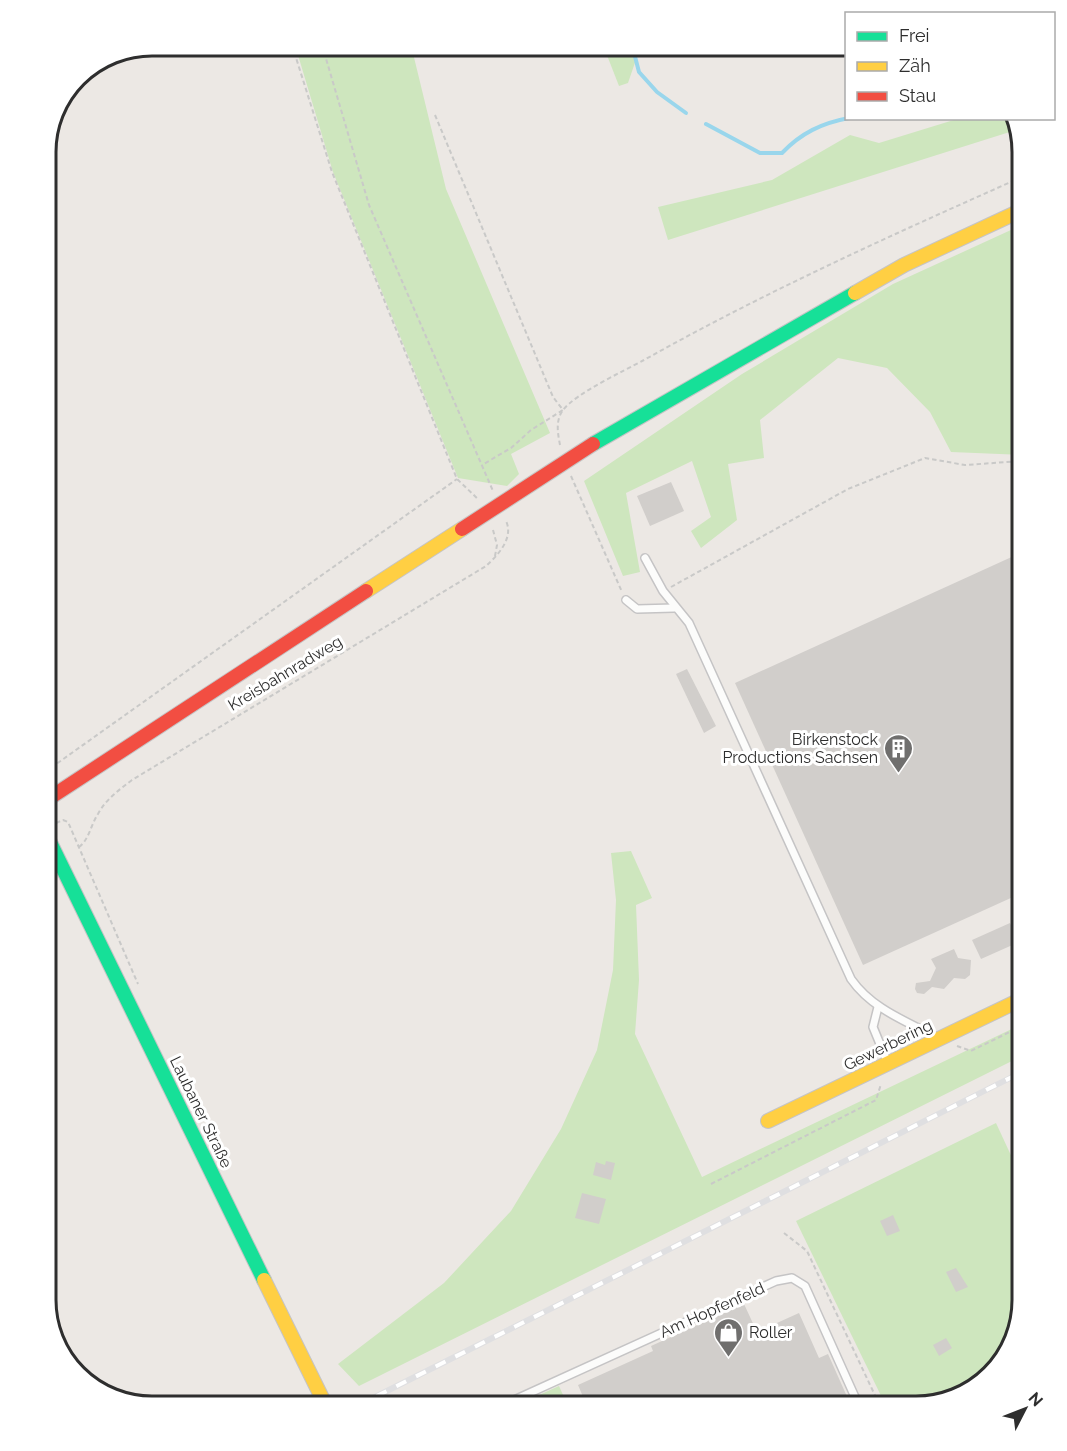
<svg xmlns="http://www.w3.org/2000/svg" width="1067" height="1451" font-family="Raleway,sans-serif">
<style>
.green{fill:#cee6be}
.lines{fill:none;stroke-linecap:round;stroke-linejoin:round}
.stream{stroke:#99d6ec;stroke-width:4}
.building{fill:#d1cecb}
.lane-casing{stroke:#c5c4c5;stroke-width:10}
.fast-casing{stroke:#c5c4c5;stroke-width:16}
.slow-casing{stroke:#c5c4c5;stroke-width:16}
.jam-casing{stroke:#c5c4c5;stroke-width:16}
.path{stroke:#c9c9c8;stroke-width:2;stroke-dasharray:4.5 3;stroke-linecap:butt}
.lane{stroke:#fcfcfb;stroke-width:7}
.fast{stroke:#16e098;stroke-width:14}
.slow{stroke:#ffcf43;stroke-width:14}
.jam{stroke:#f24e42;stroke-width:14}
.rail-casing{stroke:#dfdfe1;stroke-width:6}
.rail{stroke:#fff;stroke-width:4;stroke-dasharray:11;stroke-linecap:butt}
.jam-bridge-casing{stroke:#c6c5c4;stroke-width:16;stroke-linecap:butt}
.jam-bridge{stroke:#f24e42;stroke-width:14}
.labels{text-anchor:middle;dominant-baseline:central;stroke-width:6;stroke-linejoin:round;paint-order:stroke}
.street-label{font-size:16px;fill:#2e2e2e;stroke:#fff}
.poi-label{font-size:16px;fill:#2e2e2e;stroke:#fff;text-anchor:end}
.rim{fill:none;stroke:#2e2e2e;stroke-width:3}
</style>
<rect width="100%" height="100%" fill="#ece8e4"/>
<!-- green -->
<g class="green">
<polygon points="295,45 411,45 446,189 550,433 511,454 519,474 507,486 458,478 333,172"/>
<polygon points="603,45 641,45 628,83 619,86"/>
<polygon points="957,119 1013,119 1016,130 668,240 658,207 772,180 850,135 879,143"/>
<polygon points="1022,225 1022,258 1014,263 1022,286 1022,455 951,452 930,412 887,368 838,358 760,420 764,458 728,464 737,520 701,548 691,531 711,517 692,461 626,493 640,572 623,576 584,481 742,374 893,284"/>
<polygon points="631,851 652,898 636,905 639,980 635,1034 702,1177 1022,1024 1022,1056 359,1386 338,1364 444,1283 511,1211 561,1129 597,1050 613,970 616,900 611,853"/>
<polygon points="996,1123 1022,1179 1022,1300 1008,1353 969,1392 916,1406 886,1406 796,1221"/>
<polygon points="559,1386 568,1406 515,1406"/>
</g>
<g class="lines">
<!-- stream -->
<g class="stream">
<polyline points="632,45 639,72 657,92 686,113"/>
<path d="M706 124 760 153H782C801 133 822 123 849 118"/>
</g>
</g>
<!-- building -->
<g class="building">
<polygon points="671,482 684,511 650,526 637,496"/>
<polygon points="1016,555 1022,567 1022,893 863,965 735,683"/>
<polygon points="687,669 716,726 704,733 676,674"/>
<polygon points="1010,923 1019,942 981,959 972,940"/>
<polygon points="954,949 958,958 971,960 970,975 965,979 954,978 944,989 932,987 924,994 917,993 915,989 916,983 930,981 936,968 931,959"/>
<polygon points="606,1161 615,1163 611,1180 593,1175 596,1162 605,1165"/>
<polygon points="582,1193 606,1199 599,1224 575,1218"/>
<polygon points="893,1215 900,1231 887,1236 880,1221"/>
<polygon points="956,1268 968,1287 956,1292 946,1272"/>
<polygon points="744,1304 757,1332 799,1313 819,1358 828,1354 849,1401 837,1406 587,1406 578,1385 653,1351 651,1346"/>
<polygon points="946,1338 952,1348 939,1356 933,1345"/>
</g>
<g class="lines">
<defs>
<g id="lane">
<path d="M645 558 663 591 689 623 851 979C872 1009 906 1021 938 1038"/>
<polyline points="626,600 637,609 674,608"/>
<polyline points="878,1007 873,1027 887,1061"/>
<polyline points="501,1406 776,1281 792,1278 805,1286 859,1406"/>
</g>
<g id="fast">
<polyline points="593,444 855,293"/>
<polyline points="45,832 264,1280"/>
</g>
<g id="slow">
<polyline points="855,293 904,265 1022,210"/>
<polyline points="366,591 462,529"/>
<polyline points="768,1121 1022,999"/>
<polyline points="264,1280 326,1406"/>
</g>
<polyline id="jam" points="45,801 366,591"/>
</defs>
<!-- lane casing -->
<use href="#lane" class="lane-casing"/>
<!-- fast casing -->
<use href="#fast" class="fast-casing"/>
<!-- slow casing -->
<use href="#slow" class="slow-casing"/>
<!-- jam casing -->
<use href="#jam" class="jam-casing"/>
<!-- path -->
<g class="path">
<polyline points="292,45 332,172 457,479 479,500"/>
<polyline points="322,45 369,205 493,491"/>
<polyline points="435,115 553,397 563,410 531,430 511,448 482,465"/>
<path d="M560 445C558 434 555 421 563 410 576 393 624 371 644 360 767 291 894 234 1022 177"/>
<polyline points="571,476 622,592"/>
<polyline points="493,530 497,545 495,556"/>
<polyline points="671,587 848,489 925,458 965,465 1022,461"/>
<polyline points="45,772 457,479"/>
<polyline points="56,823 63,820 68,822 138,984"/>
<path d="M79 847C89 840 91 824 98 814 106 799 119 790 132 780L486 566C498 555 514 538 506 521"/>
<polyline points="957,1046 971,1051 1022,1026"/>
<polyline points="711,1184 876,1100 881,1084"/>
<polyline points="784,1233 807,1251 880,1406"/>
</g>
<!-- lane -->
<use href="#lane" class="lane"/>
<!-- fast -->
<use href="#fast" class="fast"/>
<!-- slow -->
<use href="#slow" class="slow"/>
<!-- jam -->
<use href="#jam" class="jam"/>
<defs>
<polyline id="rail" points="357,1406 1022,1072"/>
</defs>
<!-- rail casing -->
<use href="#rail" class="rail-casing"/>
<!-- rail -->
<use href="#rail" class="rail"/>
<defs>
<polyline id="jam-bridge" points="462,529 593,444"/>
</defs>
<!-- jam-bridge casing -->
<use href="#jam-bridge" class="jam-bridge-casing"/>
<!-- jam-bridge -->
<use href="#jam-bridge" class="jam-bridge"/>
</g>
<!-- icons -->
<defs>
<symbol id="building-pin" viewBox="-11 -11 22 30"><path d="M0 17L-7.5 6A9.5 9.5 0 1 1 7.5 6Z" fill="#706f6e" stroke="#fff"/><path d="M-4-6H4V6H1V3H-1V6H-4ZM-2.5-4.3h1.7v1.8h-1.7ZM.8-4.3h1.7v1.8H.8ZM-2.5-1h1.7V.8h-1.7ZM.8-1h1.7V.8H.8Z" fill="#fff"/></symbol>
<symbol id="shop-pin" viewBox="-11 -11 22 30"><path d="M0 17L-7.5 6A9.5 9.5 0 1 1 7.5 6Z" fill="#706f6e" stroke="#fff"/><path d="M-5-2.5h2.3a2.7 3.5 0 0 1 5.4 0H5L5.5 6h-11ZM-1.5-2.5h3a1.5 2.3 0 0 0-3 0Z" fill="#fff"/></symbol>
</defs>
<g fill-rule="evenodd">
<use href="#building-pin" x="882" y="732" width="33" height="45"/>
<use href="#shop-pin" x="712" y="1316" width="33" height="45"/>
</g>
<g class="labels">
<!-- street labels -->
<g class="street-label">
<text transform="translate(285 673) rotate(-31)">Kreisbahnradweg</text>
<text transform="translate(888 1045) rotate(-26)">Gewerbering</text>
<text transform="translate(201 1112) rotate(64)">Laubaner Straße</text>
<text transform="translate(712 1310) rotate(-24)">Am Hopfenfeld</text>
</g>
<!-- poi labels -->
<g class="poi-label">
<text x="878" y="739">Birkenstock<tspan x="878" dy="18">Productions Sachsen</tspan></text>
<text x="749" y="1332" text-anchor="start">Roller</text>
</g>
</g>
<!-- crop -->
<path d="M0 0H1067V1451H0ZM152 56H916A96 96 0 0 1 1012 152V1300A96 96 0 0 1 916 1396H152A96 96 0 0 1 56 1300V152A96 96 0 0 1 152 56Z" fill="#fff" fill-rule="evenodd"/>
<path class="rim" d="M152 56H916A96 96 0 0 1 1012 152V1300A96 96 0 0 1 916 1396H152A96 96 0 0 1 56 1300V152A96 96 0 0 1 152 56Z"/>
<!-- legend -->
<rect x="845" y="12" width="210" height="108" fill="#ffffff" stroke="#ababab" stroke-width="1.5"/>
<rect x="857" y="32" width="30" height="9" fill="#16e098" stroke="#ababab" stroke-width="1.5"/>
<text x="899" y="42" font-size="18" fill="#2e2e2e">Frei</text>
<rect x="857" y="62" width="30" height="9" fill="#ffcf43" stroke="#ababab" stroke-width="1.5"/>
<text x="899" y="72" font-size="18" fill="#2e2e2e">Zäh</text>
<rect x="857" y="92" width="30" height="9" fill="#f24e42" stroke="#ababab" stroke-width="1.5"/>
<text x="899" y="102" font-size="18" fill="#2e2e2e">Stau</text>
<!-- north arrow -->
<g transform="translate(1025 1409) rotate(48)" stroke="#ffffff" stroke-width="4.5" paint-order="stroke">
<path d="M0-4.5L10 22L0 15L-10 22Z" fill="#2e2e2e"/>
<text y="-9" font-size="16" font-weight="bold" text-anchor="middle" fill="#2e2e2e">N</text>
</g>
</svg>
